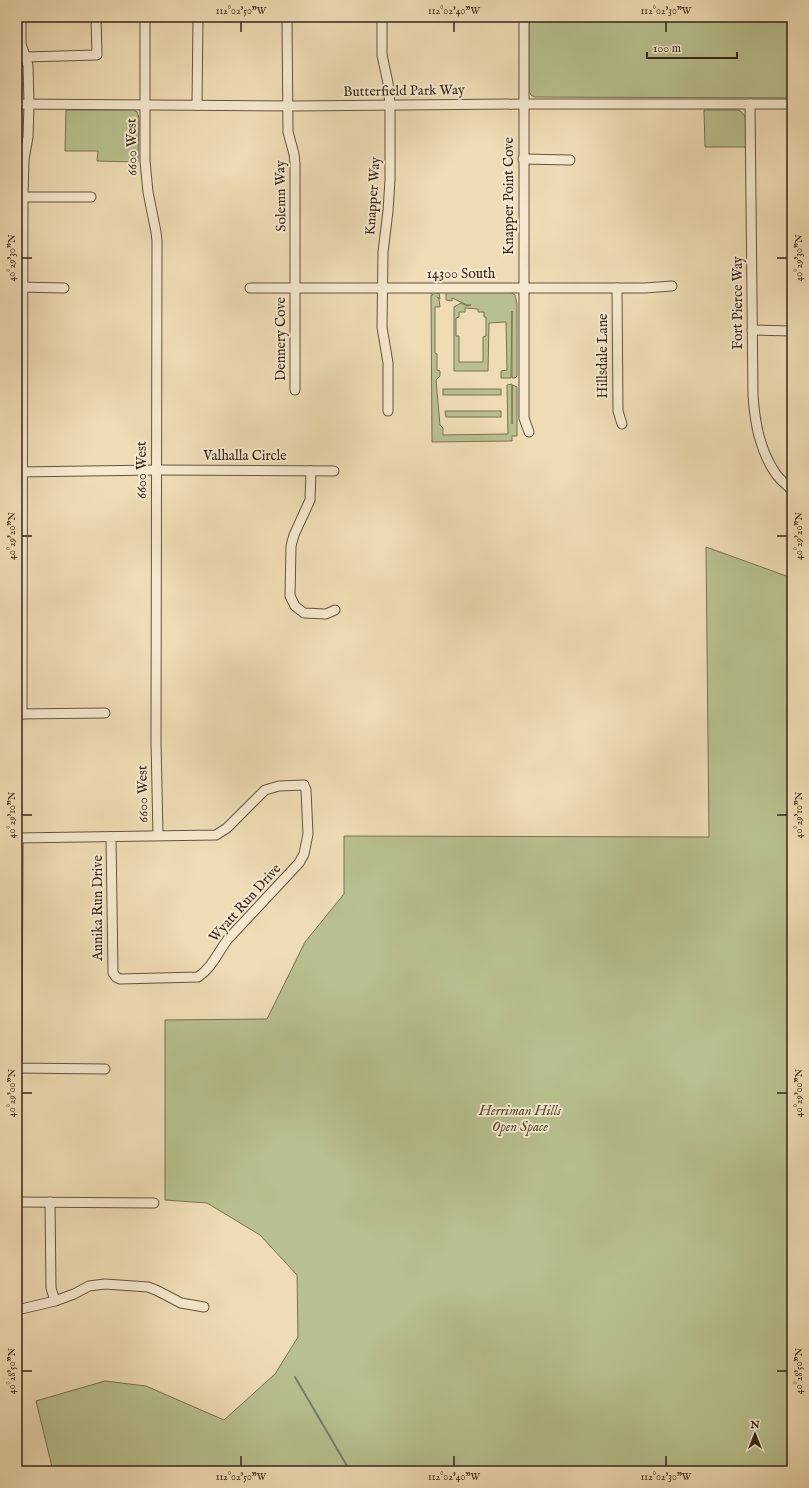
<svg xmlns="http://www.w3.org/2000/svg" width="809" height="1488" font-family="'IM FELL English',serif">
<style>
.green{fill:#b7c08e;stroke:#777254;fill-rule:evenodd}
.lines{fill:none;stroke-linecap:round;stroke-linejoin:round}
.stream{stroke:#727f74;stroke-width:2}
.minor-casing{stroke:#655341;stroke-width:11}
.minor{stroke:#f5e8ce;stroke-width:9}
.ticks{fill:none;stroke:#37251b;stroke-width:1.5}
.labels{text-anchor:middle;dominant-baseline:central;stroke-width:4;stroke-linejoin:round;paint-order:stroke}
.street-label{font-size:14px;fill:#37251b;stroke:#f5e8ce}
.park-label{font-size:14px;font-style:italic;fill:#574c38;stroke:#f5e8ce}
.neatline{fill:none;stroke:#37251b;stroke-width:1.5}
.ticks-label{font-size:10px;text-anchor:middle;fill:#37251b}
</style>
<rect width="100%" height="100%" fill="#efdcb4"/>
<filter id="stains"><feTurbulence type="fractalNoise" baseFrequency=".005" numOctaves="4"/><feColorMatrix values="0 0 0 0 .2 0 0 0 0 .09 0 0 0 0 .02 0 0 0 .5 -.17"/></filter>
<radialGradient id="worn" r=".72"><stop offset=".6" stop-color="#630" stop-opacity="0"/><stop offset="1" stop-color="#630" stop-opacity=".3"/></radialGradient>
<!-- green -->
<g class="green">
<polygon points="529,17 792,17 792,98 535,97 531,95 529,91"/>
<polygon points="66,110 134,110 137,112 139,118 138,162 97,161 98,151 65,151"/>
<path d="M704 110H738C751 115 746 135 746 147H705Z"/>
<polygon points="429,292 439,293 440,299 437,297 439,299 440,307 435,307 435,353 437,354 437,370 440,371 440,376 436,380 440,425 443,428 443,435 508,434 507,385 512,384 512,424 512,385 517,387 517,436 512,436 512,441 432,442 431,295 433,295"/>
<path d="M446 292H510L515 295 517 304V376L515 378H512V311L511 378H501V371L507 370 506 322 489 323 488 371H454V307L461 303 467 306 471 305H467L452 298V301L446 300ZM465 308 478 309V312H484V317H486V336L483 337V362H459V336H456V318L459 317V312H465Z"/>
<rect x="443" y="389" width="58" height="6"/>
<polygon points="445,411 501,411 501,417 446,417"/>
<polygon points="706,547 792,578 792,1471 53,1471 36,1401 105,1381 146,1386 224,1420 275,1374 298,1337 297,1275 260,1235 207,1203 165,1200 165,1020 267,1019 305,942 344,894 344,836 709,837"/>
</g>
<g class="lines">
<!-- stream -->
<polyline class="stream" points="295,1377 350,1471"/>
<defs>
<g id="minor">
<polyline points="21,17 21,44 28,65 29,104 28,137 24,159 23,197 22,714"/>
<polyline points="145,17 145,161 148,192 156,232 157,241 156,741 158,835"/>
<polyline points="287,17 288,132 294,154 295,163 295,390"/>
<polyline points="382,17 382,55 388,83 390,105 390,180 388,211 383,252 382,327 388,363 388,411"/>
<polyline points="524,17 524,418 529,432"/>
<polyline points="25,57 97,55 96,17"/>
<polyline points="17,104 294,106 523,104 792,104"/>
<path d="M750 104 753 396C755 424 760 451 776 474 780 480 787 485 792 490"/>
<polyline points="197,105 198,17"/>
<polyline points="523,159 570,160"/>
<polyline points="23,197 91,197"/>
<polyline points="18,287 64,288"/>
<polyline points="250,288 645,288 672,286"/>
<polyline points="617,288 618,411 622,424"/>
<polyline points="752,330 792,331"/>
<polyline points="311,471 310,500 294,535 291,546 290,596 295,606 304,613 326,614 335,610"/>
<polyline points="18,472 156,470 334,471"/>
<polyline points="17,714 105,713"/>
<path d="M17 838 216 835 227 828 265 790 279 786 304 785 306 790 308 834 304 854 299 863 228 939C218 952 212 968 198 977L120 979 116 977 113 973 111 837"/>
<polyline points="18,838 17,1068 105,1069"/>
<polyline points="17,1202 154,1203"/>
<polyline points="50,1202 51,1288 55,1301"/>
<polyline points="17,1310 55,1301 74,1294 89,1286 105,1284 148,1287 156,1290 181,1303 204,1307"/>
</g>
</defs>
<!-- minor casing -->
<use href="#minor" class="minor-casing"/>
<!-- minor -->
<use href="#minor" class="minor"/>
</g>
<!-- ticks -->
<path class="ticks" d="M241 22V32M454 22V32M666 22V32M22 258H32M777 258H787M22 536H32M777 536H787M22 815H32M777 815H787M22 1093H32M777 1093H787M22 1371H32M777 1371H787M241 1456V1466M454 1456V1466M666 1456V1466"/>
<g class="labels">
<!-- street labels -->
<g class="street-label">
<text transform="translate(404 91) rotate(-1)">Butterfield Park Way</text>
<text transform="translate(132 147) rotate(-91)">6600 West</text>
<text transform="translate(281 196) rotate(-91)">Solemn Way</text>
<text transform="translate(373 196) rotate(-86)">Knapper Way</text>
<text transform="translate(509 196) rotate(-90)">Knapper Point Cove</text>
<text x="461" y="274">14300 South</text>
<text transform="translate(738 303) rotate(-90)">Fort Pierce Way</text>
<text transform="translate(281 339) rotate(-90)">Dennery Cove</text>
<text transform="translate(603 356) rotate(-90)">Hillsdale Lane</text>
<text x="245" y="456">Valhalla Circle</text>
<text transform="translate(142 470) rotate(-90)">6600 West</text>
<text transform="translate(143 794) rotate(-91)">6600 West</text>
<text transform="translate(245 903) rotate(-48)">Wyatt Run Drive</text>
<text transform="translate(98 908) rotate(-90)">Annika Run Drive</text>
</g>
<!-- park labels -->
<g class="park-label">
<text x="520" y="1111">Herriman Hills<tspan x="520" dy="16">Open Space</tspan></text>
</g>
</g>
<!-- margin -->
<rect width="809" height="1488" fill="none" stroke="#efdcb4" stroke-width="44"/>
<!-- north arrow -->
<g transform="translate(755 1434)" stroke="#f5e8ce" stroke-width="3" paint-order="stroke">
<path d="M0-3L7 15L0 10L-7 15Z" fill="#37251b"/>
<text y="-6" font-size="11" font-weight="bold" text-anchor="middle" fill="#37251b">N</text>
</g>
<!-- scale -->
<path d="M647 52v6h90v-6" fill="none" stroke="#37251b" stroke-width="2"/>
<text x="653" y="52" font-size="12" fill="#37251b" stroke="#f5e8ce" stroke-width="3" paint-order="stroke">100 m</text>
<rect x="22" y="22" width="765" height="1444" class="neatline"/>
<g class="ticks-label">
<text x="241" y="14">112°02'50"W</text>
<text x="454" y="14">112°02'40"W</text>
<text x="666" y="14">112°02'30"W</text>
<text transform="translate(11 258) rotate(-90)" y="4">40°29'30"N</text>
<text transform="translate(798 258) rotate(-90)" y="4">40°29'30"N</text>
<text transform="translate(11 536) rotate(-90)" y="4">40°29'20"N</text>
<text transform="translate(798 536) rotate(-90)" y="4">40°29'20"N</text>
<text transform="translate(11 815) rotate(-90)" y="4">40°29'10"N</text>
<text transform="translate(798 815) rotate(-90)" y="4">40°29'10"N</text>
<text transform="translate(11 1093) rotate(-90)" y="4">40°29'00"N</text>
<text transform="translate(798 1093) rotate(-90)" y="4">40°29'00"N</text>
<text transform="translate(11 1371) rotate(-90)" y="4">40°28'50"N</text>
<text transform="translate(798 1371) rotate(-90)" y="4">40°28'50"N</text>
<text x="241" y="1480">112°02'50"W</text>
<text x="454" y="1480">112°02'40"W</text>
<text x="666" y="1480">112°02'30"W</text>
</g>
<rect width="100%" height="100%" filter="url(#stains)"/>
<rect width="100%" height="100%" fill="url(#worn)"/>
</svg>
